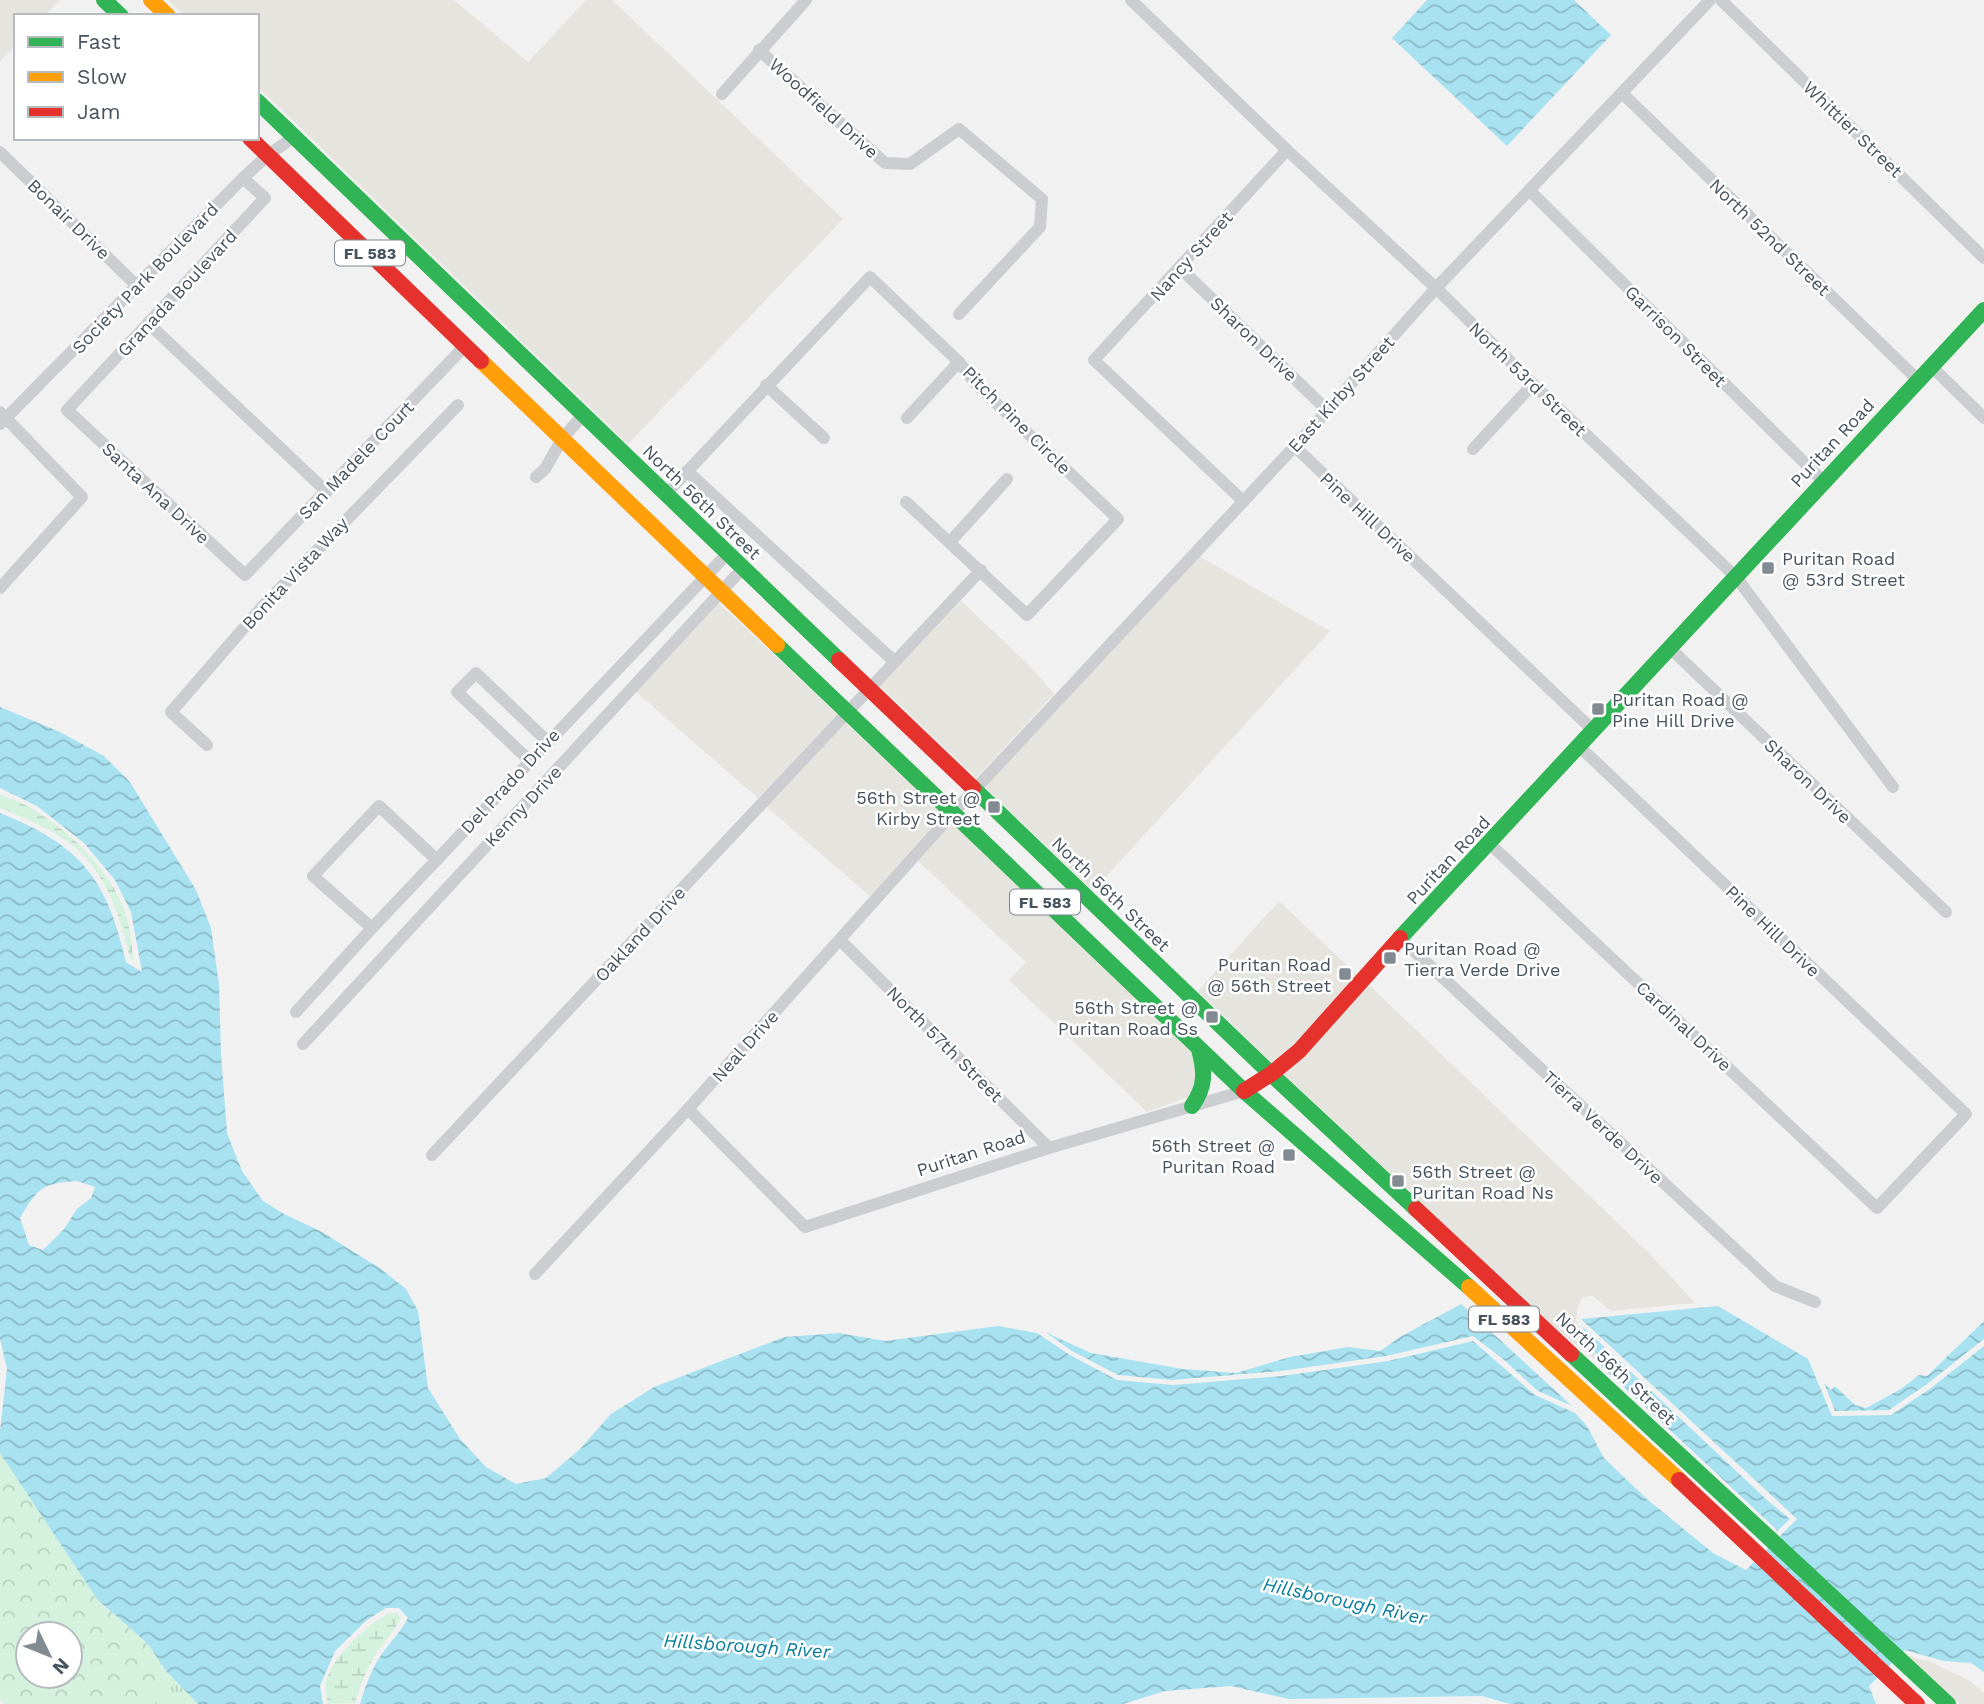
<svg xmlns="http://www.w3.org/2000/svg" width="1984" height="1704" font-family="'Work Sans',sans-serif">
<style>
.commercial{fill:#e6e4df}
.forest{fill:url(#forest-crowns);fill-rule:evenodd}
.wetland{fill:url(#wetland-marsh)}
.park{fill:url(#park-tufts)}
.water{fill:url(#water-waves);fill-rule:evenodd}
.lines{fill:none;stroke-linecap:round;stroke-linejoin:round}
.street{stroke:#cbcdd0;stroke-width:12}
.fast{stroke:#30b455;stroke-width:16}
.slow{stroke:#ff9f0a;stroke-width:16}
.jam{stroke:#e5322d;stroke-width:16}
.poi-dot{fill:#838b92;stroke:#fff;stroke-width:2.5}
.labels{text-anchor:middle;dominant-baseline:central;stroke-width:5;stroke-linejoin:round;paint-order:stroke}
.shield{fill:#fff;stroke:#7e878f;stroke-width:2}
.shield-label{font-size:16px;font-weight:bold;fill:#47545f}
.street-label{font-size:18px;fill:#47545f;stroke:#fff}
.poi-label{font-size:18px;fill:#47545f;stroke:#fff;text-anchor:start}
.water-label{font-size:19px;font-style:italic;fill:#077e9c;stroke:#fff}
</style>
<defs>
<pattern id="forest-crowns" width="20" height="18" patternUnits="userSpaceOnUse" patternTransform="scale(1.75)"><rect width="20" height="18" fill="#d5f2df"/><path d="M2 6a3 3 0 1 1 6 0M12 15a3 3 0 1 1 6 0" fill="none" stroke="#b8d1c2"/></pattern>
<pattern id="wetland-marsh" width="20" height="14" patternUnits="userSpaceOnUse" patternTransform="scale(1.75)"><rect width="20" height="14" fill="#d5f2df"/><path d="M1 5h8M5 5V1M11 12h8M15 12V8" fill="none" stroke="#b8d1c2"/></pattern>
<pattern id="park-tufts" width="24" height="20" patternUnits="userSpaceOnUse" patternTransform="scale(1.75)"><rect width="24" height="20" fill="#d5f2df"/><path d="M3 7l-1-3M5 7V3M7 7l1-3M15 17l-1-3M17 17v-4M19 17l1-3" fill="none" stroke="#b8d1c2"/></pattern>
<pattern id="water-waves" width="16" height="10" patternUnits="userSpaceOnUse" patternTransform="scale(1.75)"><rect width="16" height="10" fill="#a8e2f1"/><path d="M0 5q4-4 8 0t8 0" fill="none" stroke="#8bbac6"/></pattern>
</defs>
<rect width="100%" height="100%" fill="#f2f1f1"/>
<!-- commercial -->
<g class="commercial">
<polygon points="0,0 60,0 44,16 16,16 16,45 0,61"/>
<polygon points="168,0 454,0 528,62 586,0 612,0 843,219 628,444 257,86 257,16 185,16"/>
<polygon points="1199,556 1330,631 1093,891 985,787"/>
<polygon points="961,601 1030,666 1054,694 976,778 880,686"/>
<polygon points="719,603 837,714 758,798 636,692"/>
<polygon points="846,723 943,814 870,896 767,807"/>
<polygon points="952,823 1193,1050 1199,1071 1191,1096 1147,1112 1009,980 1026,962 918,861"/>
<polygon points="1279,901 1358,976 1295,1046 1273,1064 1198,991"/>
<polygon points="1368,984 1650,1254 1695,1303 1611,1311 1593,1296 1583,1297 1578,1306 1576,1321 1590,1341 1597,1357 1596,1361 1541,1316 1283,1073"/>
<polygon points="1908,1656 1931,1662 1970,1681 1984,1693 1984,1704 1960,1704"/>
</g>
<!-- forest -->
<path class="forest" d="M0 1453 97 1599 148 1644 166 1671 135 1704H5L0 1700ZM28 1634H70V1676H28Z"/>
<!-- wetland -->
<g class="wetland">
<path d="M0 794C11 799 24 803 34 810 71 832 107 868 124 908 130 925 132 944 133 961L130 959C122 922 109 880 80 852 61 833 25 818 0 808Z"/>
<path d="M388 1613H397L401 1618C395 1630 386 1639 378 1651 367 1667 361 1684 355 1703L328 1704C327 1699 325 1692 325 1688 328 1659 365 1627 388 1613Z"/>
</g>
<!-- park -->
<polygon class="park" points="166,1671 198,1704 135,1704"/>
<!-- water -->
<g class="water">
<polygon points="1427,0 1574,0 1611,35 1507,146 1392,38"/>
<path d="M0 707 60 732 104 756 130 782 196 890 211 928 219 984 221 1054 227 1133 242 1171 263 1201 284 1214 322 1232 381 1269 406 1289 418 1311 428 1388 460 1439 486 1467 516 1484 546 1478 579 1450 611 1414 654 1387 784 1337 839 1333 885 1341 998 1326 1037 1333 1070 1355 1117 1380 1173 1385 1282 1376 1388 1361 1473 1341 1535 1395 1575 1413 1587 1426 1604 1458 1648 1500 1713 1553 1746 1570 1797 1519 1581 1319 1718 1306 1808 1359 1832 1416 1891 1415 1931 1388 1984 1346V1672L1971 1663 1944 1661 1905 1650 1869 1686 1876 1704H1510L1482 1696 1289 1699 1231 1686 1165 1691 1123 1704H360C366 1685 372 1667 384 1651 393 1639 401 1631 408 1618L399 1608H386L367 1620 335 1651 320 1686 323 1704H198L166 1671 148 1644 97 1599 0 1453V1431L7 1369 0 1339V813C80 845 107 878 126 962L142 972 131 912 115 880 84 843 37 806 0 788ZM77 1181 95 1187 91 1198 77 1209 64 1229 43 1250 29 1245 20 1218C38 1188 42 1183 77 1181Z"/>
<polygon points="1461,1304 1572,1406 1538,1391 1503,1359 1473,1336 1386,1356 1281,1371 1172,1380 1118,1375 1072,1351 1045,1332 1091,1353 1183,1369 1236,1373 1290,1357 1348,1347 1380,1351 1400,1337"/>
<polygon points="1984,1321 1984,1339 1927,1384 1889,1410 1835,1411 1824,1383 1831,1390 1835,1386 1855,1405 1866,1408 1901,1389 1919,1375 1927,1376"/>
<polygon points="1582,1326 1767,1500 1790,1519 1775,1533 1777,1530 1596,1361 1597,1356"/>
</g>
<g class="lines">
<!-- street -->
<g class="street">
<polyline points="1131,0 1287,150 1436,288 1533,384 1736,577 1893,787"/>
<polyline points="1721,0 1984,258"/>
<polyline points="759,50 885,163 910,164 959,129 1042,199 1040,227 959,314"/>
<polyline points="722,94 806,0"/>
<polyline points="1623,94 1918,380"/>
<polyline points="0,152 138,287"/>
<polyline points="243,178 265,198 67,410 245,575 466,345"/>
<polyline points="1529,190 1823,481"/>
<polyline points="1180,268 1327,410"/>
<polyline points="149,324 327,492"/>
<polyline points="1931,366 1984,418"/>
<polyline points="766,385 824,438"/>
<polyline points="0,412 82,497 0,588"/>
<polyline points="907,418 959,362"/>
<polyline points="0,424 243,178 268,155 294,137"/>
<polyline points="1294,446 1594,731"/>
<polyline points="1473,449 1533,384"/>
<polyline points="687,471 894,661"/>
<polyline points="536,477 545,469 562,439 583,415"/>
<polyline points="666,494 870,277 959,362 976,384 1118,519 1027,615 906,502"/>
<polyline points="1242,500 1094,360 1287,150"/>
<polyline points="950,542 1007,479"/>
<polyline points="1671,649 1946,912"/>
<polyline points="207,745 171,712 262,607 458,405"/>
<polyline points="530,761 457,692 476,673 548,742"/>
<polyline points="1490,844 1877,1208 1966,1114 1580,747"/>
<polyline points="372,928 313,876 379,806 437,860"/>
<polyline points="1400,938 1775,1286 1815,1302"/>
<polyline points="840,940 1049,1148"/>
<polyline points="296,1012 372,928 728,553"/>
<polyline points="303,1044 743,568"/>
<polyline points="688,1109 805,1227 1049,1148 1244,1091"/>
<polyline points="432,1155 981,570"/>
<polyline points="535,1274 688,1109 952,814 1308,432 1436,288 1710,0"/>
</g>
<!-- fast -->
<g class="fast">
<polyline points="104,0 121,16"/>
<polyline points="257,101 839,660"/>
<polyline points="777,645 1244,1091 1469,1287"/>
<polyline points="973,788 1271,1074 1416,1209"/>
<polyline points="1400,938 1984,310"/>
<path d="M1192 1106C1206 1086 1205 1072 1199 1049"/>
<polyline points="1571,1354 1948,1704"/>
</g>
<!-- slow -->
<g class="slow">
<polyline points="151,0 168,16"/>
<polyline points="481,361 777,645"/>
<polyline points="1469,1287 1679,1480"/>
</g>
<!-- jam -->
<g class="jam">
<polyline points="250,138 481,361"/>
<polyline points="839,660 973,788"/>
<polyline points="1244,1091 1271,1074 1299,1051 1400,938"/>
<polyline points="1416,1209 1571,1354"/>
<polyline points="1679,1480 1917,1704"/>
</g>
</g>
<!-- markers -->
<g class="poi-dot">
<rect x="1761" y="561" width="14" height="14" rx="3.5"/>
<rect x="1591" y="702" width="14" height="14" rx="3.5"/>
<rect x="987" y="800" width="14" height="14" rx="3.5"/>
<rect x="1383" y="951" width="14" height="14" rx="3.5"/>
<rect x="1338" y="967" width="14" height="14" rx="3.5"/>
<rect x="1205" y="1010" width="14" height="14" rx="3.5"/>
<rect x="1282" y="1148" width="14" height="14" rx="3.5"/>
<rect x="1391" y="1174" width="14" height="14" rx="3.5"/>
</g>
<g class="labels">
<!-- shield labels -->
<g class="shield">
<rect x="335" y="240.5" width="70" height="25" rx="5"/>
<rect x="1010" y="889.5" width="70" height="25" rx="5"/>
<rect x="1469" y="1306.5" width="70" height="25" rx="5"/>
</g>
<g class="shield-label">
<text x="370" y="253">FL 583</text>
<text x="1045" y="902">FL 583</text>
<text x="1504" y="1319">FL 583</text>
</g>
<!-- street labels -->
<g class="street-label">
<text transform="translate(824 108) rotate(42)">Woodfield Drive</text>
<text transform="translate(1853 129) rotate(44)">Whittier Street</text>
<text transform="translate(69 219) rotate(44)">Bonair Drive</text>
<text transform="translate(1770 237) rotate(44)">North 52nd Street</text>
<text transform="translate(1191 256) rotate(-48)">Nancy Street</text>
<text transform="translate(145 278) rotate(-46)">Society Park Boulevard</text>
<text transform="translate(177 293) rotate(-47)">Granada Boulevard</text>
<text transform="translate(1676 336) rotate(45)">Garrison Street</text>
<text transform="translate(1254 339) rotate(44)">Sharon Drive</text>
<text transform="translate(1528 379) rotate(44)">North 53rd Street</text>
<text transform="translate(1341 394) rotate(-48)">East Kirby Street</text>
<text transform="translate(1017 420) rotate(45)">Pitch Pine Circle</text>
<text transform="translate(1832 443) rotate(-47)">Puritan Road</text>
<text transform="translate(356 460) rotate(-46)">San Madele Court</text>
<text transform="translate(156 493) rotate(43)">Santa Ana Drive</text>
<text transform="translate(702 502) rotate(44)">North 56th Street</text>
<text transform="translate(1368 517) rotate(43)">Pine Hill Drive</text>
<text transform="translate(295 573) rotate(-47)">Bonita Vista Way</text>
<text transform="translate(510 781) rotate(-47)">Del Prado Drive</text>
<text transform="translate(1808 781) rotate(44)">Sharon Drive</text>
<text transform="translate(523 806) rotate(-47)">Kenny Drive</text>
<text transform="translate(1448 860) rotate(-47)">Puritan Road</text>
<text transform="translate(1111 894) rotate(44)">North 56th Street</text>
<text transform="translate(1773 931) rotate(44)">Pine Hill Drive</text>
<text transform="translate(640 934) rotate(-47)">Oakland Drive</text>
<text transform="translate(1684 1026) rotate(43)">Cardinal Drive</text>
<text transform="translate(945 1044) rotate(45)">North 57th Street</text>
<text transform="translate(745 1046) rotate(-48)">Neal Drive</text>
<text transform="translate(1603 1127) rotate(43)">Tierra Verde Drive</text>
<text transform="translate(971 1153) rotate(-18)">Puritan Road</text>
<text transform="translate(1616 1368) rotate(43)">North 56th Street</text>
</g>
<!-- poi labels -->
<g class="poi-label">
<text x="1782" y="558">Puritan Road<tspan x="1782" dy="21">@ 53rd Street</tspan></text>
<text x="1612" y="699">Puritan Road @<tspan x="1612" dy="21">Pine Hill Drive</tspan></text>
<text x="980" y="797" text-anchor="end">56th Street @<tspan x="980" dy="21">Kirby Street</tspan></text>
<text x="1404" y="948">Puritan Road @<tspan x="1404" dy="21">Tierra Verde Drive</tspan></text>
<text x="1331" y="964" text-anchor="end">Puritan Road<tspan x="1331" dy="21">@ 56th Street</tspan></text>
<text x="1198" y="1007" text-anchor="end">56th Street @<tspan x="1198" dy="21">Puritan Road Ss</tspan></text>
<text x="1275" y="1145" text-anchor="end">56th Street @<tspan x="1275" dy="21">Puritan Road</tspan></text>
<text x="1412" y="1171">56th Street @<tspan x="1412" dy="21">Puritan Road Ns</tspan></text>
</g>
<!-- water labels -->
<g class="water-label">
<text transform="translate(1345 1601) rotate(12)">Hillsborough River</text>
<text transform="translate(747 1646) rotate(4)">Hillsborough River</text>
</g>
</g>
<!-- legend -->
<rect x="14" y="14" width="245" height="126" fill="#ffffff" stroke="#b5bbbf" stroke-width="2"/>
<rect x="28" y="37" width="35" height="10" fill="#30b455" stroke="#b5bbbf" stroke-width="2"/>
<text x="77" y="49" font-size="21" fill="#47545f">Fast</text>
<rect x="28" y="72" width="35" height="10" fill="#ff9f0a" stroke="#b5bbbf" stroke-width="2"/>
<text x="77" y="84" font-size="21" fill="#47545f">Slow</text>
<rect x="28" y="107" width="35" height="10" fill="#e5322d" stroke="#b5bbbf" stroke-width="2"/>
<text x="77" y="119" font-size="21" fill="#47545f">Jam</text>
<!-- north arrow -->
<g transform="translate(49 1655) rotate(133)"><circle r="33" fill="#ffffff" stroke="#b5bbbf" stroke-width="2"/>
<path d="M0-5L12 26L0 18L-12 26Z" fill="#838b92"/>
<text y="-10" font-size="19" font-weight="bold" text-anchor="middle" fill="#47545f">N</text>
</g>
</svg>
